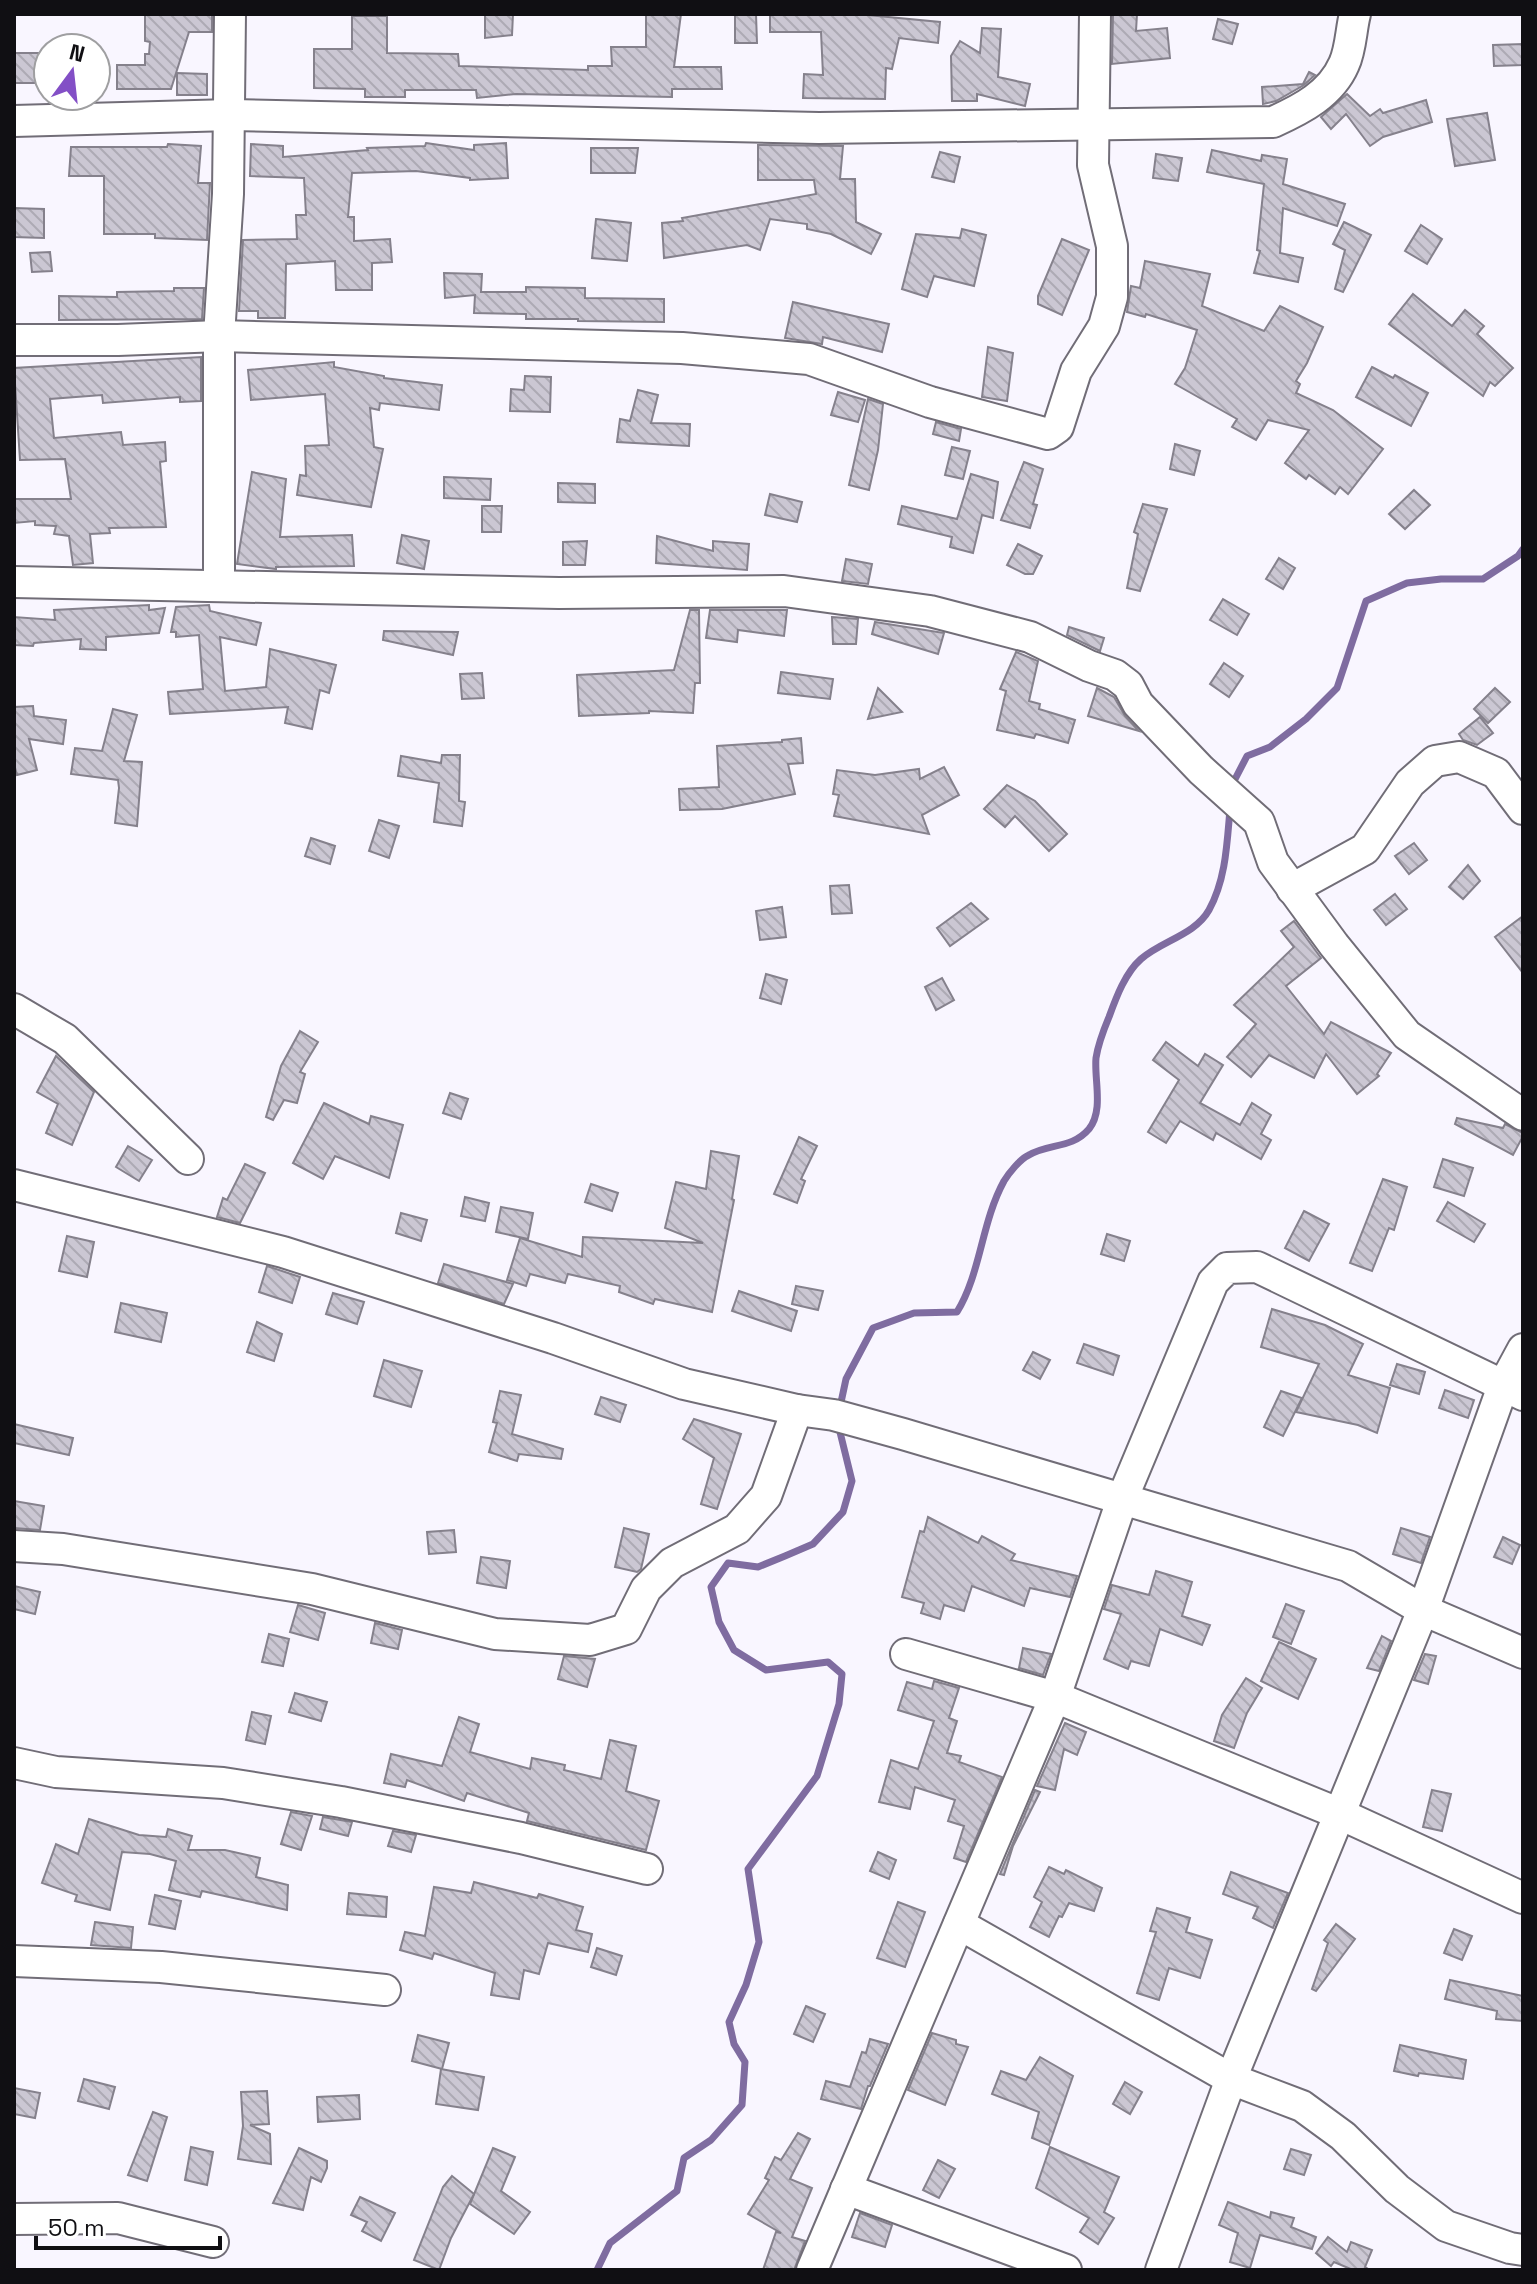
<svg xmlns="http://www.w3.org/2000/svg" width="1537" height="2284" font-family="'Space Grotesk',sans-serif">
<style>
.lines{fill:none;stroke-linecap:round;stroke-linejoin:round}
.stream{stroke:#7f6ca0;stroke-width:7}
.building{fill:url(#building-back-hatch);stroke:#85818c;stroke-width:2}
.minor-casing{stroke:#716d77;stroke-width:34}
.minor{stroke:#fff;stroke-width:30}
</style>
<defs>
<pattern id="building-back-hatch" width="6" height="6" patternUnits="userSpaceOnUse" patternTransform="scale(2)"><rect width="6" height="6" fill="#cbc7d3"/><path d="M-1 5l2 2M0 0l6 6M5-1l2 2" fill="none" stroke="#adaab4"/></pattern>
</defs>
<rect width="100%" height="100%" fill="#f9f6ff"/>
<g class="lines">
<!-- stream -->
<g class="stream">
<polyline points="1232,785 1247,756 1270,747 1306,719 1337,688 1366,601 1407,583 1441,579 1483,579 1518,556 1523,549"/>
<path d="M840 1407 846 1379 873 1328 914 1313 957 1312C981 1273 981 1223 1004 1181 1009 1173 1020 1159 1029 1155 1049 1143 1072 1149 1089 1129 1104 1110 1094 1080 1096 1058 1098 1045 1104 1029 1109 1017 1116 998 1125 973 1141 959 1161 941 1195 935 1209 910 1226 879 1227 843 1230 809"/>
<polyline points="597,2270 610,2243 677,2191 684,2158 711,2140 742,2105 745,2062 734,2044 729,2022 746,1985 759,1942 748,1869 817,1776 839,1704 842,1674 828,1662 766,1670 734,1650 719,1622 711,1587 728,1563 758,1567 785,1556 813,1544 843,1512 852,1481 838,1424"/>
</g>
</g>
<!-- building -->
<g class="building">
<polygon points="145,14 212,14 212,32 189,32 171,89 117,89 117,65 145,65 145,54 149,54 150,42 145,41"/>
<polygon points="485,14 513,14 512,35 485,38"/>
<polygon points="646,14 681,14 674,67 721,67 722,89 672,89 672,97 516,94 477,98 476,90 405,90 405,97 365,97 365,89 314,88 314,49 352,49 352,16 387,16 387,53 458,54 459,66 588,70 588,66 612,66 611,47 646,47"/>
<polygon points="735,14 756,14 757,43 735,43"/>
<polygon points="770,14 857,14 940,22 938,43 899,38 892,69 886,68 885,99 803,98 804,74 823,75 821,32 770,32"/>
<polygon points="1113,14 1137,14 1136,31 1167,28 1170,58 1112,64"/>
<polygon points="1218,19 1238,24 1232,44 1213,39"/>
<polygon points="982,28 1001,29 998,77 1030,84 1025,106 977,94 977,101 952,101 951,56 960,41 980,53"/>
<polygon points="1523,44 1523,65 1494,66 1493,45"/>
<polygon points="14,53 41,53 40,83 14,83"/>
<polygon points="1309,72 1315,75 1304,85 1276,101 1263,104 1262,87 1303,84"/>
<polygon points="177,73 207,74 207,95 177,95"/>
<polygon points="1347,94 1370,116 1380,109 1383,113 1426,100 1432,122 1383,137 1370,146 1346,114 1331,129 1321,117"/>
<polygon points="1487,113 1495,160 1455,166 1447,119"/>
<polygon points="426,143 474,150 474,145 506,143 508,178 470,180 470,178 416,171 352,173 348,217 354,217 354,241 390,239 392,262 372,263 372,290 336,290 335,261 286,264 285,318 258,318 258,311 239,311 243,240 297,239 296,215 306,215 304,178 250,176 251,144 283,146 283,157 368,150 367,148 425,146"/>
<polygon points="168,144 201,146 198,183 210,183 207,240 155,238 155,234 104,234 104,176 69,176 71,147 167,147"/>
<polygon points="758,145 843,146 840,179 855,179 856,222 881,234 871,254 831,234 807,229 807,224 770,219 760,250 747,245 664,258 662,223 683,221 682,218 816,194 814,180 758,180"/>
<polygon points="591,148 638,148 635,173 591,173"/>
<polygon points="1212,150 1261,161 1262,155 1287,159 1283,184 1345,204 1337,226 1283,208 1280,253 1303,258 1298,282 1254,273 1260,251 1257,250 1264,184 1207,172"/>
<polygon points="940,152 960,157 954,182 932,177"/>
<polygon points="1156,154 1182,158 1178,181 1153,178"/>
<polygon points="14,208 44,209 44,238 14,237"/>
<polygon points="596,219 631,223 627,261 592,258"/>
<polygon points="1344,222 1371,235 1343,292 1335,289 1345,250 1333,244"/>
<polygon points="1421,225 1442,239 1427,264 1405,251"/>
<polygon points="962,229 986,235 974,286 934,276 927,297 902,289 916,234 960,238"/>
<polygon points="1062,239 1089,250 1062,315 1038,304 1038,296"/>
<polygon points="50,252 52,271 32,272 30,253"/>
<polygon points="1145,261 1210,274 1202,306 1264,331 1280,306 1323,327 1307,363 1296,381 1300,384 1296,393 1333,410 1383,449 1348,494 1340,487 1335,494 1309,475 1306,479 1285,463 1309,430 1268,420 1256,440 1232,427 1237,419 1175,384 1185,368 1197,330 1146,314 1145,317 1127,312 1131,286 1140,288"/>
<polygon points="444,273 482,274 481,292 526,292 526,287 585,288 585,298 664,299 664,322 578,321 578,319 526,319 526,314 474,313 475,295 445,298"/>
<polygon points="174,288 204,288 202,319 59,320 59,296 117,297 117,292 174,291"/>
<polygon points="1413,294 1452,326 1465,310 1484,326 1477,334 1513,368 1495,386 1490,382 1483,396 1389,324"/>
<polygon points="793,302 889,324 882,352 823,337 822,344 785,338"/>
<polygon points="988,347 1013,353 1007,401 982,397"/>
<polygon points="201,357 201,401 180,402 180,397 103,403 102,395 50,399 54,438 121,432 123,445 165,442 166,461 160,462 166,527 109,528 110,533 90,534 93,563 73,565 69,536 54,534 56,526 35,525 35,521 14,523 14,499 71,499 65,459 20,460 14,368"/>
<polygon points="334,362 334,367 384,376 384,378 442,385 439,410 380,403 379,410 370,408 374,447 383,449 371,507 297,495 300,475 306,476 305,446 329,445 325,394 251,400 248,370"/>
<polygon points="1372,367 1393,378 1395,375 1428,393 1411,426 1356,397"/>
<polygon points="525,376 551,377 550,412 510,411 511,389 524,390"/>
<polygon points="638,390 658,395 651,423 690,424 689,446 617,442 620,419 630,421"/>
<polygon points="838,392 865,400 858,422 831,415"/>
<polygon points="868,399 883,404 878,450 869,490 849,485"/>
<polygon points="936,422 961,429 959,441 933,434"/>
<polygon points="1175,444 1200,451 1194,475 1170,469"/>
<polygon points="952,447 970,451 963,479 945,475"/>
<polygon points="1024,462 1043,469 1033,504 1037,505 1030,528 1001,520"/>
<polygon points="252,472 286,479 280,537 352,535 354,566 276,567 276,569 237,564"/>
<polygon points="971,474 998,482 993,518 982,515 973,553 950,547 952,537 898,524 902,506 957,519"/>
<polygon points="444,477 491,479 490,500 444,498"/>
<polygon points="558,483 595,484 595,503 558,502"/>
<polygon points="1414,490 1430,505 1405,529 1389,514"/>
<polygon points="770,494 802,502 797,522 765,515"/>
<polygon points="1143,504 1167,509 1140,591 1127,588 1138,534 1134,532"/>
<polygon points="482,506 502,506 501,532 482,532"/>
<polygon points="402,535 429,541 424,569 397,563"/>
<polygon points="657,536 713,551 713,541 749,544 747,570 656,563"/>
<polygon points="587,541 585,565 563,565 563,542"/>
<polygon points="1018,544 1042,556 1033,574 1025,574 1007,565"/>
<polygon points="1279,558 1295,568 1283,589 1266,579"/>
<polygon points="846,559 872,564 868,584 842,581"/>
<polygon points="1223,599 1249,614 1237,635 1210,620"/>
<polygon points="149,605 149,610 165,608 159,633 106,637 106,650 80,649 81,639 34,643 33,646 14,645 14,617 55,620 54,610"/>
<polygon points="209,605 210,611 261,623 256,645 220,637 225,691 266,687 270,649 336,665 329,693 320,690 312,729 285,723 288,707 170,714 168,692 203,689 199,635 176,637 176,632 171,632 176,607"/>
<polygon points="690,610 699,610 700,683 695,683 693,713 649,711 649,713 579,716 577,675 674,670"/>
<polygon points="710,610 787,610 784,636 738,630 737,642 706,638"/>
<polygon points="832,617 858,619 856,644 833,644"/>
<polygon points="875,622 944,633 938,654 872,634"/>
<polygon points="1069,627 1104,638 1100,651 1067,635"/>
<polygon points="384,631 458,632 453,655 383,640"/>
<polygon points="1016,652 1038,661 1029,701 1040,704 1039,709 1075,720 1068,743 1036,734 1034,738 997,730 1006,691 1000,689"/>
<polygon points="1224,663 1243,676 1229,697 1210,684"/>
<polygon points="781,672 833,679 830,699 778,693"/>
<polygon points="482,673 484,698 462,699 460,674"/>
<polygon points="878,688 902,712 868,719"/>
<polygon points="1097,688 1114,697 1125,716 1139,731 1088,716"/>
<polygon points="1495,688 1510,702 1488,723 1474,709"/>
<polygon points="33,706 34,716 66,720 63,744 29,739 37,770 17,775 14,764 14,707"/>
<polygon points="113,709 137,715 124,761 142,762 137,826 115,823 119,788 118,780 71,774 75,748 102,751"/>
<polygon points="1480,717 1493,733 1477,745 1463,740 1459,734"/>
<polygon points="801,738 803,763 788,764 795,794 722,809 680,810 679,789 719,787 717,746 782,742 782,740"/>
<polygon points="442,755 460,755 459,801 465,802 462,826 434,822 439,783 398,776 401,756 441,763"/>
<polygon points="944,767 959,795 922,815 929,834 834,816 839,795 833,794 837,770 875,775 919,769 920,779"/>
<polygon points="1007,785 1035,801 1067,834 1049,851 1015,816 1005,827 984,809"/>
<polygon points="379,820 399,826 389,858 369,851"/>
<polygon points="311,838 335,846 330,864 305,856"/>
<polygon points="1414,843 1427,860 1409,874 1395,856"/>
<polygon points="1468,865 1480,881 1463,899 1449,887"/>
<polygon points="849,885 852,913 832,914 830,886"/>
<polygon points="1395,894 1407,909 1386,925 1374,910"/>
<polygon points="971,903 988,919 950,946 937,928"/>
<polygon points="782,907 786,937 760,940 756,911"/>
<polygon points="1523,916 1523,973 1495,937"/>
<polygon points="1294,921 1321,958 1286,986 1324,1034 1331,1022 1391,1053 1377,1074 1379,1076 1357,1094 1326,1054 1314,1078 1269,1055 1251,1077 1227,1057 1256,1024 1234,1005 1294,947 1281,931"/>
<polygon points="766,974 787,980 781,1004 760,998"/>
<polygon points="942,978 954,1000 936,1010 925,987"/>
<polygon points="300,1031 318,1042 300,1072 305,1074 297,1103 284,1100 273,1120 266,1117 281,1066"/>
<polygon points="1166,1042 1198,1066 1205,1054 1223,1065 1200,1103 1240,1125 1252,1103 1271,1115 1261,1134 1271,1140 1261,1159 1216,1133 1213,1140 1180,1121 1166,1143 1148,1132 1179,1080 1153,1060"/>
<polygon points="56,1056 94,1092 72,1145 46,1133 58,1104 37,1092"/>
<polygon points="450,1093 468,1099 461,1119 443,1113"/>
<polygon points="324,1103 369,1124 371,1116 403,1125 389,1178 335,1156 323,1179 293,1163"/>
<polygon points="1457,1118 1503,1128 1505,1124 1523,1133 1523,1136 1513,1155 1455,1124"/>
<polygon points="799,1137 817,1146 801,1179 805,1181 797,1203 774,1194"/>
<polygon points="128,1146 152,1160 139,1181 116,1167"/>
<polygon points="711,1151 739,1156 732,1199 734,1200 712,1312 655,1299 653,1304 619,1292 620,1286 568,1274 565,1283 530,1274 526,1286 507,1280 520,1238 582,1257 583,1237 703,1243 665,1228 676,1182 706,1189"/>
<polygon points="1443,1159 1473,1168 1464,1196 1434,1187"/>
<polygon points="245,1164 265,1173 240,1223 217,1217 223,1198 227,1200"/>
<polygon points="1383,1179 1407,1187 1394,1230 1389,1228 1372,1271 1350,1263"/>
<polygon points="591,1184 618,1193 612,1211 585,1202"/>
<polygon points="465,1197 489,1203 485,1221 461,1216"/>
<polygon points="1448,1202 1485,1224 1474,1242 1437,1221"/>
<polygon points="501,1207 533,1213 528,1239 496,1232"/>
<polygon points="1304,1211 1329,1224 1309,1261 1285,1248"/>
<polygon points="401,1213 427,1220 421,1241 396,1233"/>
<polygon points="1107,1234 1130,1241 1124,1261 1101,1254"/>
<polygon points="67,1236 94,1242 87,1277 59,1271"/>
<polygon points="444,1264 513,1284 504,1304 438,1283"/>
<polygon points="267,1266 300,1277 292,1303 259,1292"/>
<polygon points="796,1286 823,1291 818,1310 792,1304"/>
<polygon points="739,1291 797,1311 791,1331 732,1311"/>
<polygon points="333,1293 364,1302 357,1324 326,1314"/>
<polygon points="121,1303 167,1313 161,1342 115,1332"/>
<polygon points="1272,1309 1325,1325 1363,1344 1348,1375 1390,1388 1377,1433 1358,1425 1296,1412 1319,1364 1261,1347"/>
<polygon points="257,1322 282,1334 274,1361 247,1352"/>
<polygon points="1084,1344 1119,1356 1113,1375 1077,1363"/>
<polygon points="1033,1352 1050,1360 1040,1379 1023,1370"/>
<polygon points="384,1360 422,1371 411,1407 374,1396"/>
<polygon points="1397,1364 1425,1372 1419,1394 1390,1385"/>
<polygon points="1445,1390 1474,1400 1468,1418 1439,1408"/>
<polygon points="500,1391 521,1395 512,1434 563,1449 561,1459 519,1454 517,1461 489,1452 497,1423 493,1422"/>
<polygon points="1281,1391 1302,1398 1283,1436 1264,1427"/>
<polygon points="601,1397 626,1405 620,1422 595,1414"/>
<polygon points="694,1419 741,1434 717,1509 701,1504 714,1458 683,1439"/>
<polygon points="14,1424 73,1438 69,1455 14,1443"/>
<polygon points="14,1501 44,1506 40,1530 14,1528"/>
<polygon points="928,1517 978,1543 982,1536 1015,1554 1011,1560 1077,1576 1070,1597 1030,1588 1024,1606 972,1586 964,1611 944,1605 940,1619 921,1613 924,1603 902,1597 920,1531 924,1532"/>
<polygon points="624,1528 649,1534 641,1569 637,1572 615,1567"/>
<polygon points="1401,1528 1430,1537 1421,1563 1393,1554"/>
<polygon points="454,1530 456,1552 429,1554 427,1532"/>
<polygon points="1503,1537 1520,1545 1512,1564 1494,1557"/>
<polygon points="481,1557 510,1561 506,1588 477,1583"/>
<polygon points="1156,1571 1192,1582 1182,1616 1210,1625 1202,1645 1160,1629 1149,1666 1131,1661 1128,1669 1104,1659 1121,1614 1104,1609 1112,1585 1149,1595"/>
<polygon points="14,1586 40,1592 35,1614 14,1609"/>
<polygon points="1286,1604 1304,1611 1291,1644 1273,1637"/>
<polygon points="298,1605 325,1613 318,1640 290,1632"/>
<polygon points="375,1623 402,1630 398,1649 371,1643"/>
<polygon points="269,1634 289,1639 283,1666 262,1662"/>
<polygon points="1382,1636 1391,1641 1379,1671 1367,1668"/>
<polygon points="1279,1642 1316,1659 1298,1699 1261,1681"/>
<polygon points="1023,1648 1051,1654 1043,1675 1019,1668"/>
<polygon points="1425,1654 1436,1656 1428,1684 1414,1680"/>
<polygon points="564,1656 595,1659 587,1687 558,1679"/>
<polygon points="1246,1678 1262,1688 1247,1713 1234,1748 1214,1741 1222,1715"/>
<polygon points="934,1681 959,1688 949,1718 957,1721 947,1753 961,1756 959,1762 1002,1777 966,1862 954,1858 964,1826 948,1821 955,1800 915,1787 910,1809 879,1802 891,1760 918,1769 934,1721 898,1710 907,1682 932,1689"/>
<polygon points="295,1693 327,1702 321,1721 289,1712"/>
<polygon points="252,1712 271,1716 265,1744 246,1740"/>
<polygon points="459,1717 479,1724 470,1752 530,1769 532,1758 565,1765 564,1770 601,1779 610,1740 636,1746 626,1791 659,1801 646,1850 527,1821 529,1813 467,1793 464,1801 407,1780 405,1787 384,1783 391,1754 442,1766"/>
<polygon points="1065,1723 1086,1732 1077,1755 1064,1749 1055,1790 1037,1786"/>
<polygon points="1035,1790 1040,1792 1013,1846 1004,1875 1000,1874"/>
<polygon points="1432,1790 1451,1794 1442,1831 1423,1827"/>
<polygon points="291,1812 312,1816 301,1850 281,1844"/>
<polygon points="323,1817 352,1822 348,1836 320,1829"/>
<polygon points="89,1819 139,1835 166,1837 168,1829 192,1836 188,1850 225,1850 260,1858 256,1877 288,1885 287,1910 202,1891 200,1897 169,1890 176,1861 150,1854 122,1852 110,1910 75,1901 77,1895 42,1883 56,1844 78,1854"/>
<polygon points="393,1831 416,1835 411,1852 388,1846"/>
<polygon points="878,1852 896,1860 889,1879 870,1871"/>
<polygon points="1049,1867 1064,1874 1066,1870 1102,1888 1094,1911 1069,1903 1062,1917 1059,1916 1049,1937 1030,1927 1042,1902 1034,1897"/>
<polygon points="1231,1872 1288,1893 1273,1928 1253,1918 1258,1907 1223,1894"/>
<polygon points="474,1882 537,1898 539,1894 583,1907 576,1930 592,1934 588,1952 548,1943 539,1974 524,1970 519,1999 491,1995 495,1973 434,1953 432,1959 400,1950 405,1932 425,1936 434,1887 471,1893"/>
<polygon points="349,1893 387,1897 386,1917 347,1914"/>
<polygon points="155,1895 181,1901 175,1929 149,1924"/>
<polygon points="898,1902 925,1912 905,1967 877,1958"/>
<polygon points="1157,1908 1190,1918 1186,1932 1212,1940 1200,1978 1169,1968 1159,2000 1137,1993 1156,1932 1150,1931"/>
<polygon points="95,1922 133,1927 131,1948 91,1945"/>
<polygon points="1336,1924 1355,1939 1316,1991 1312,1989 1328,1943 1324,1940"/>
<polygon points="1454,1929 1472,1936 1462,1960 1444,1953"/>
<polygon points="597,1948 622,1956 616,1975 591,1967"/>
<polygon points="1450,1980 1523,1996 1523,2021 1496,2019 1497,2011 1445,1999"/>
<polygon points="806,2006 825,2014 813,2042 794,2034"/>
<polygon points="932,2033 956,2040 956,2044 968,2047 945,2105 908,2090"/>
<polygon points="418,2035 449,2043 442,2069 412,2061"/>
<polygon points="870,2039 888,2044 870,2086 868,2086 861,2109 821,2099 826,2081 850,2087 862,2052 866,2053"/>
<polygon points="1400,2045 1466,2060 1463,2079 1419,2073 1418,2076 1394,2071"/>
<polygon points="1040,2057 1073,2076 1049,2145 1032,2138 1039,2112 992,2094 1001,2071 1026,2080"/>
<polygon points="441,2069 484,2077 478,2110 436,2104"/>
<polygon points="84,2079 115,2087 109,2109 78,2101"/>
<polygon points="1125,2082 1142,2092 1130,2114 1113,2104"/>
<polygon points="14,2088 40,2093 35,2118 14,2114"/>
<polygon points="267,2091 269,2124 250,2125 270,2134 271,2164 238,2159 243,2126 241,2092"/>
<polygon points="359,2095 360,2119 318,2122 317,2097"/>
<polygon points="153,2112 167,2117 147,2181 128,2175"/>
<polygon points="798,2133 810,2139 790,2179 812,2188 792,2237 805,2241 794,2270 763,2270 776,2232 781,2233 748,2214 769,2180 765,2178 775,2157 781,2160"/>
<polygon points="191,2147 213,2152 207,2185 185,2180"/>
<polygon points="1050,2147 1119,2177 1104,2212 1114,2218 1098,2244 1080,2232 1089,2218 1036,2188"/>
<polygon points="299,2148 327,2161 327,2168 321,2182 311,2177 303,2210 273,2203"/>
<polygon points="493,2148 515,2157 501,2191 530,2212 514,2234 470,2204"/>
<polygon points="1291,2149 1311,2155 1304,2175 1284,2169"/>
<polygon points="938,2160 955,2169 939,2198 923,2190"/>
<polygon points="452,2176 474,2194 451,2238 439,2270 414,2260 443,2187"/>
<polygon points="360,2197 395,2213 381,2241 362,2231 367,2222 351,2215"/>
<polygon points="1228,2202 1270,2218 1271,2212 1294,2218 1291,2227 1316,2237 1312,2249 1260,2235 1250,2268 1230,2262 1238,2233 1219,2225"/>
<polygon points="860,2213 892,2225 885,2247 852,2237"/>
<polygon points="1328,2237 1347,2252 1351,2242 1372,2250 1365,2267 1370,2270 1353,2270 1334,2262 1331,2266 1316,2253"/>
</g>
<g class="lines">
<defs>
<g id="minor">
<path d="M14 121 231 115 819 128 1273 122C1302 109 1331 94 1344 64 1351 49 1351 29 1355 14"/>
<polyline points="14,340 118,340 219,336 682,348 809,359 930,402 1048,434 1058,427 1076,371 1104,326 1112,297 1112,246 1093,165 1095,14"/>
<polyline points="14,582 559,593 784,591 930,611 1030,637 1089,666 1115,675 1128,685 1138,704 1201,770 1259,822 1273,862 1334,945 1407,1035 1523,1115"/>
<polyline points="219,585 219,336 228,194 230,14"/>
<polyline points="1292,889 1365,849 1410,783 1435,761 1459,757 1496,773 1523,809"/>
<polyline points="14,1009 65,1039 188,1159"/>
<polyline points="14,1185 283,1252 553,1338 684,1384 797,1410 834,1415 903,1434 1348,1566 1423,1610 1523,1653"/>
<polyline points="14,1546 63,1549 312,1589 495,1634 590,1640 626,1629 646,1589 672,1563 737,1529 766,1496 797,1410"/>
<polyline points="906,1654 1055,1697 1340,1814 1523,1898"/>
<polyline points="14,1763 56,1772 223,1783 341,1802 521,1838 647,1869"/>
<polyline points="959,1924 1231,2079 1302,2106 1343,2136 1397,2189 1446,2226 1510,2248 1523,2250"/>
<polyline points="14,1961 161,1967 385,1990"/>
<polyline points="846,2189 1066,2270"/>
<polyline points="14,2219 118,2218 213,2242"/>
<polyline points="812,2270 1055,1697 1123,1497 1213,1282 1227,1268 1257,1267 1523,1395"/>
<polyline points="1161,2270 1231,2079 1423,1610 1503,1386 1523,1349"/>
</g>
</defs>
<!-- minor casing -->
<use href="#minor" class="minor-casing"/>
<!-- minor -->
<use href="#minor" class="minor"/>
</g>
<!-- border -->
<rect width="1537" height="2284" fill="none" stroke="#100f13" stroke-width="32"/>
<!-- north arrow -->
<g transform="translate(72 72) rotate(15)"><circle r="38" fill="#ffffff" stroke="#9f9fa1" stroke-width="2"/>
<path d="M0-6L14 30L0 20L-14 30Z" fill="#834fc6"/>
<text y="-12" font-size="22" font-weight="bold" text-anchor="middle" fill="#100f13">N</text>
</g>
<!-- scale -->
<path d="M36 2236v12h184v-12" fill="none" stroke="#100f13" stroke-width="4"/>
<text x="48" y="2236" font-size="24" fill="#100f13" stroke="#ffffff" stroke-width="6" paint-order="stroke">50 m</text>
</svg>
